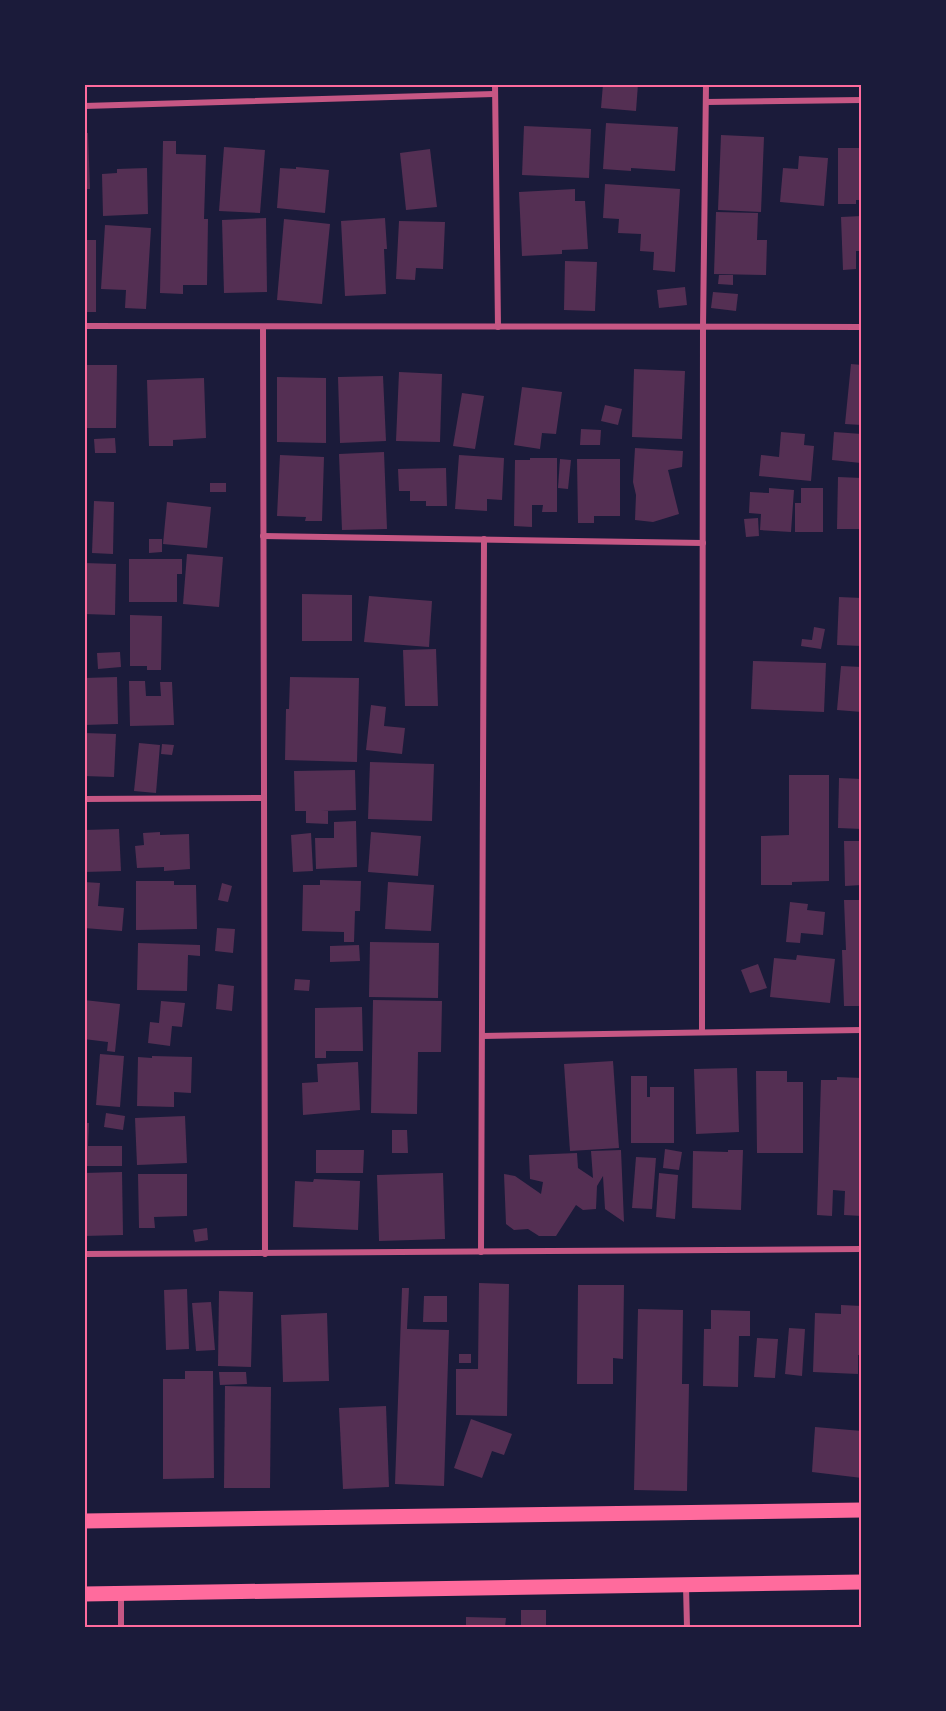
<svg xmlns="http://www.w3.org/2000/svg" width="946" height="1711" font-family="'Fira Sans Condensed',sans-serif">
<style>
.building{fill:#542f53}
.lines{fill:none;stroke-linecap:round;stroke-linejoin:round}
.minor{stroke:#c65784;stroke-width:6}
.primary{stroke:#ff6b9d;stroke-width:15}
.neatline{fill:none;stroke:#ff6b9d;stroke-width:2}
</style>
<rect width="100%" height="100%" fill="#1b1b3a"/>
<!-- building -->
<g class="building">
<polygon points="603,84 638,84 636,111 601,108"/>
<polygon points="606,123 678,127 675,171 631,168 631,171 603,169"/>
<polygon points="524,126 591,129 589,178 522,175"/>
<polygon points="84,133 88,133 90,189 84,189"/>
<polygon points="721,135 764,137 761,212 718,210"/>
<polygon points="163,141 176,141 176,154 206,155 204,219 208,219 207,285 183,285 183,294 160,293"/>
<polygon points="224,147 265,150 260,213 219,211"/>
<polygon points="838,148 862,148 862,200 856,200 856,204 838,204"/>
<polygon points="430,149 437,207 406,210 400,153"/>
<polygon points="799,156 828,158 824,206 780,202 783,168 798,169"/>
<polygon points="296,167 329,170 325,213 277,208 280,168 296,169"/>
<polygon points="147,168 148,214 103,216 102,174 117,173 117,169"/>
<polygon points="605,184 680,189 675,272 653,270 654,252 640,251 641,234 618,233 619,219 603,218"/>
<polygon points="575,189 575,201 585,201 588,249 562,250 562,254 522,256 519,192"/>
<polygon points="716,212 758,213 757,240 767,240 766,275 714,274"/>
<polygon points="862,216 862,251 856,251 856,269 843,270 841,217"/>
<polygon points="266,218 267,292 224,293 222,220"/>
<polygon points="385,218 387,249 384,249 386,294 345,296 341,221"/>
<polygon points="284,219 330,224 322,304 277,300"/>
<polygon points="399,221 445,222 443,269 416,268 415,280 396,279"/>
<polygon points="105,225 151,228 146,309 125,308 126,290 101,289"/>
<rect x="84" y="240" width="12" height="72"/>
<polygon points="565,261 597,262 595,311 564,310"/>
<polygon points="719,275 733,275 733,285 718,284"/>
<polygon points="685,287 687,305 659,308 657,290"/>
<polygon points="713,292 738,294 736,311 711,308"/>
<polygon points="851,364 862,365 862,425 845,424"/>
<polygon points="87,365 117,365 116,428 84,428 84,368 87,368"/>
<polygon points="634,369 685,371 682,439 632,437"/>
<polygon points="399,372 442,374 440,442 396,441"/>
<polygon points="383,376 386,441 340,443 338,377"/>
<polygon points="277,377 326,378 326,443 277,442"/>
<polygon points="204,378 206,438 173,440 173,446 149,446 147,380"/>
<polygon points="522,387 562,392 556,434 542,433 540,449 514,445"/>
<polygon points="462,393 484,396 475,449 453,446"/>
<polygon points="605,405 622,409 618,425 601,421"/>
<polygon points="581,429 601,430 600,445 580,445"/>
<polygon points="781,432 805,434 804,445 814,446 811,481 759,476 761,455 779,457"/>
<polygon points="834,432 862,434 861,463 832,460"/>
<polygon points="115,438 116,453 95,453 94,439"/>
<polygon points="635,448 683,451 682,467 668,470 679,514 653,522 635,520 636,495 633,482"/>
<polygon points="384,452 387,529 342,530 339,454"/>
<polygon points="280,455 324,457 322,521 305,521 306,517 277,516"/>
<polygon points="459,455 504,458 502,500 487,499 487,511 455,509"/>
<polygon points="530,458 557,458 557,512 542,512 543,505 532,505 532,527 514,526 515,460 530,460"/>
<polygon points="560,459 571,460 568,489 558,488"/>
<polygon points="577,459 620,459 620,516 594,516 594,523 578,523"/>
<polygon points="446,468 447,506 426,506 426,501 410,501 410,491 399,491 398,469"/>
<polygon points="838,477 862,478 862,529 837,529"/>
<rect x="210" y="483" width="16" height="9"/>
<polygon points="769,488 794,490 791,532 760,530 761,514 749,513 750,492 769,493"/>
<polygon points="801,488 823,488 823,532 795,532 795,503 801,503"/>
<polygon points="94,501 114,502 113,554 92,553"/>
<polygon points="167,502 211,507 207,548 163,544"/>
<polygon points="758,518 759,536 746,537 744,519"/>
<polygon points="149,539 162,539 162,552 149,553"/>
<polygon points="187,554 223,557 219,607 183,604"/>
<polygon points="129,559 182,559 182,574 177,574 177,602 129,602"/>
<polygon points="84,563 116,564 115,615 84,614"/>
<polygon points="302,594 352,595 352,641 302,641"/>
<polygon points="369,596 432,601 429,647 364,642"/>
<polygon points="839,597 862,598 862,646 837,645"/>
<polygon points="130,615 162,616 161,670 147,670 147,666 130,666"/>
<polygon points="814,627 825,629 821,649 801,646 802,639 812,640"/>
<polygon points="436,649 438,706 405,706 403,650"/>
<polygon points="120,652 121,667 98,669 97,653"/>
<polygon points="753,661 826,663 824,712 751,709"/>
<polygon points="841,666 862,667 862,712 837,710"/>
<polygon points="117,677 118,724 84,725 84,678"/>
<polygon points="290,677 359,678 357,762 285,760 286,709 289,709"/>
<polygon points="129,681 145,681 146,696 161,696 160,682 172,682 174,725 130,726"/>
<polygon points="371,705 386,707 384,726 405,728 402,754 366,750"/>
<polygon points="84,733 116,734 114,777 84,776"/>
<polygon points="139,743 160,745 156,793 134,791"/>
<polygon points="162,744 174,745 172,755 161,754"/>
<polygon points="370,762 434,764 432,821 368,819"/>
<polygon points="355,770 356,810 321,811 328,811 328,824 306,823 306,811 295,811 294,771"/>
<polygon points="789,775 829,775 829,881 792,882 792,885 761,885 761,836 789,835"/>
<polygon points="839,778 862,779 862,829 838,828"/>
<polygon points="356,821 357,867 316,869 315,838 334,838 334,822"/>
<polygon points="119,829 121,871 84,872 84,830"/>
<polygon points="160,832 160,835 189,834 190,869 164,871 164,867 137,868 135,846 144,845 143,833"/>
<polygon points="371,832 421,836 418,876 368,872"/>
<polygon points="311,833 313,871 293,872 291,835"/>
<polygon points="844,841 860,841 859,846 862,846 862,885 845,886"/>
<polygon points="320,880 361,881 360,911 355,911 354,942 344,942 344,932 302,931 303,885 320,885"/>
<polygon points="136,881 174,881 174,885 196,885 197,929 136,930"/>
<polygon points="84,882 100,883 98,906 124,908 122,931 84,928"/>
<polygon points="388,882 434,885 431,931 385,929"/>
<polygon points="222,883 232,886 228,902 218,900"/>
<polygon points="844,900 859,900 862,933 862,1006 844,1006 842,950 846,950"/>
<polygon points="790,902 808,904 807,910 825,912 823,935 801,933 800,943 786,942"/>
<polygon points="217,928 235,929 233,953 215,951"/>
<polygon points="370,942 439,943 438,998 369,997"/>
<polygon points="138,943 200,945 200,956 188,955 187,991 137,990"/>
<polygon points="359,945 360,961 330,962 330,946"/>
<polygon points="797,955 835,959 830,1003 770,997 774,958 796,960"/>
<polygon points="758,964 767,988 750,993 741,970"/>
<polygon points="295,979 310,980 309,991 294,990"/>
<polygon points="218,984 234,986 232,1011 216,1009"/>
<polygon points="84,1000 120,1004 115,1052 107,1051 108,1042 84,1039"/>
<polygon points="373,1000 442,1001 441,1052 418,1052 417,1114 371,1113"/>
<polygon points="161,1001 185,1003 182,1027 172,1026 170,1046 148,1043 150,1022 159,1023"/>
<polygon points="362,1007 363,1051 326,1051 326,1058 315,1058 315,1008"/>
<polygon points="100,1054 124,1056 120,1107 96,1105"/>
<polygon points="152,1056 192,1057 191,1093 174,1092 174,1107 137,1106 138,1057 152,1058"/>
<polygon points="613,1061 619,1148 570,1151 564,1064"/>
<polygon points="358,1062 360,1110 303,1115 302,1083 318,1082 317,1064"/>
<polygon points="737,1068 739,1132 696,1134 694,1069"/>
<polygon points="756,1071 787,1071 787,1082 803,1082 803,1153 757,1153"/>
<polygon points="631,1076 647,1076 647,1097 650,1097 650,1087 674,1087 674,1143 631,1143"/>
<polygon points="837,1077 862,1078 862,1216 844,1215 845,1191 833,1190 832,1216 817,1215 821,1080 837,1080"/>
<polygon points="106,1113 125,1116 123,1130 104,1127"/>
<polygon points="185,1116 187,1163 137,1165 135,1118"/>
<polygon points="84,1123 89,1123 88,1146 122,1146 122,1166 84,1166"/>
<polygon points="392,1130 407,1130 408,1153 392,1153"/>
<polygon points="665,1149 682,1152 679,1170 663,1168"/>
<polygon points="316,1150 364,1150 363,1173 316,1173"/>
<polygon points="621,1150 624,1222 605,1209 603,1176 597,1186 596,1209 583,1210 576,1205 556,1236 539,1236 528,1229 514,1230 506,1224 504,1174 515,1176 541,1194 543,1182 530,1179 529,1155 577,1153 578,1168 593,1178 591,1151"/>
<polygon points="728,1150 743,1150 741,1210 692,1208 693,1151 728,1152"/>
<polygon points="636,1157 656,1158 652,1209 632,1208"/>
<polygon points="122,1172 123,1235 84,1236 84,1173"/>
<polygon points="443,1173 445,1239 379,1241 377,1175"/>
<polygon points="659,1173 678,1175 675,1219 656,1217"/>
<polygon points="138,1174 187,1174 187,1216 154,1217 155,1228 139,1228"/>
<polygon points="314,1179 360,1181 358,1230 293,1227 295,1181 313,1182"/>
<polygon points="207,1228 208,1240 195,1242 193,1230"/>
<polygon points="479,1283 509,1284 507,1416 456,1415 456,1369 478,1369"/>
<polygon points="578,1285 624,1285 623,1359 613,1358 613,1384 577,1384"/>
<polygon points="402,1288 409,1288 407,1329 449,1330 444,1486 395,1484"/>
<polygon points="187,1289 189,1349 166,1350 164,1290"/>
<polygon points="219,1291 253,1292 251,1367 218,1366"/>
<polygon points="424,1296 447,1296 447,1322 423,1322"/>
<polygon points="211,1302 215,1350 196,1351 192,1303"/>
<polygon points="841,1305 862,1306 862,1355 858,1355 858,1374 813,1372 815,1313 841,1314"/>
<polygon points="638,1309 683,1310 682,1384 689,1384 687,1491 634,1490"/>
<polygon points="711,1310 750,1311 750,1336 739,1336 738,1387 703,1386 704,1329 711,1329"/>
<polygon points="327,1313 329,1381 283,1382 281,1315"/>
<polygon points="789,1328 805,1329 802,1376 785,1374"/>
<polygon points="757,1338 778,1339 775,1378 754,1377"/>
<rect x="459" y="1354" width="12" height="9"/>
<polygon points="185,1371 213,1371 214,1478 163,1479 163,1379 185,1379"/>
<polygon points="219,1372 246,1372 247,1384 220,1385"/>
<polygon points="225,1386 271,1387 270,1488 224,1488"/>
<polygon points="386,1406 389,1487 343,1489 339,1408"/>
<polygon points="471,1419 512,1434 504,1455 492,1451 482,1478 454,1468"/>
<polygon points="815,1427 862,1431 862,1478 812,1472"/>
<rect x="521" y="1610" width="25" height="17"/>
<polygon points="466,1617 506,1618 505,1627 466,1627"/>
</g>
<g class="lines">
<!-- minor -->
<g class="minor">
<polyline points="495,84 498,327"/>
<polyline points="706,102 862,100"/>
<polyline points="84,106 494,94"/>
<polyline points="84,326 862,327"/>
<polyline points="263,327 265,1254"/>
<polyline points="263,536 703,543"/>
<polyline points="84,799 263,798"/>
<polyline points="702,1031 703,327 706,84"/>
<polyline points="482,1036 862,1030"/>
<polyline points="481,1252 484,539"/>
<polyline points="84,1254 862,1249"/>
<polyline points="686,1586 687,1627"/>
<polyline points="121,1595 121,1627"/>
</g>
<!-- primary -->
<g class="primary">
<polyline points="84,1521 862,1510"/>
<polyline points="84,1594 862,1582"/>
</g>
</g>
<!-- border -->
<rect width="946" height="1711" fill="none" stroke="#1b1b3a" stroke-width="171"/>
<rect x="86" y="86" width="774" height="1540" class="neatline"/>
</svg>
